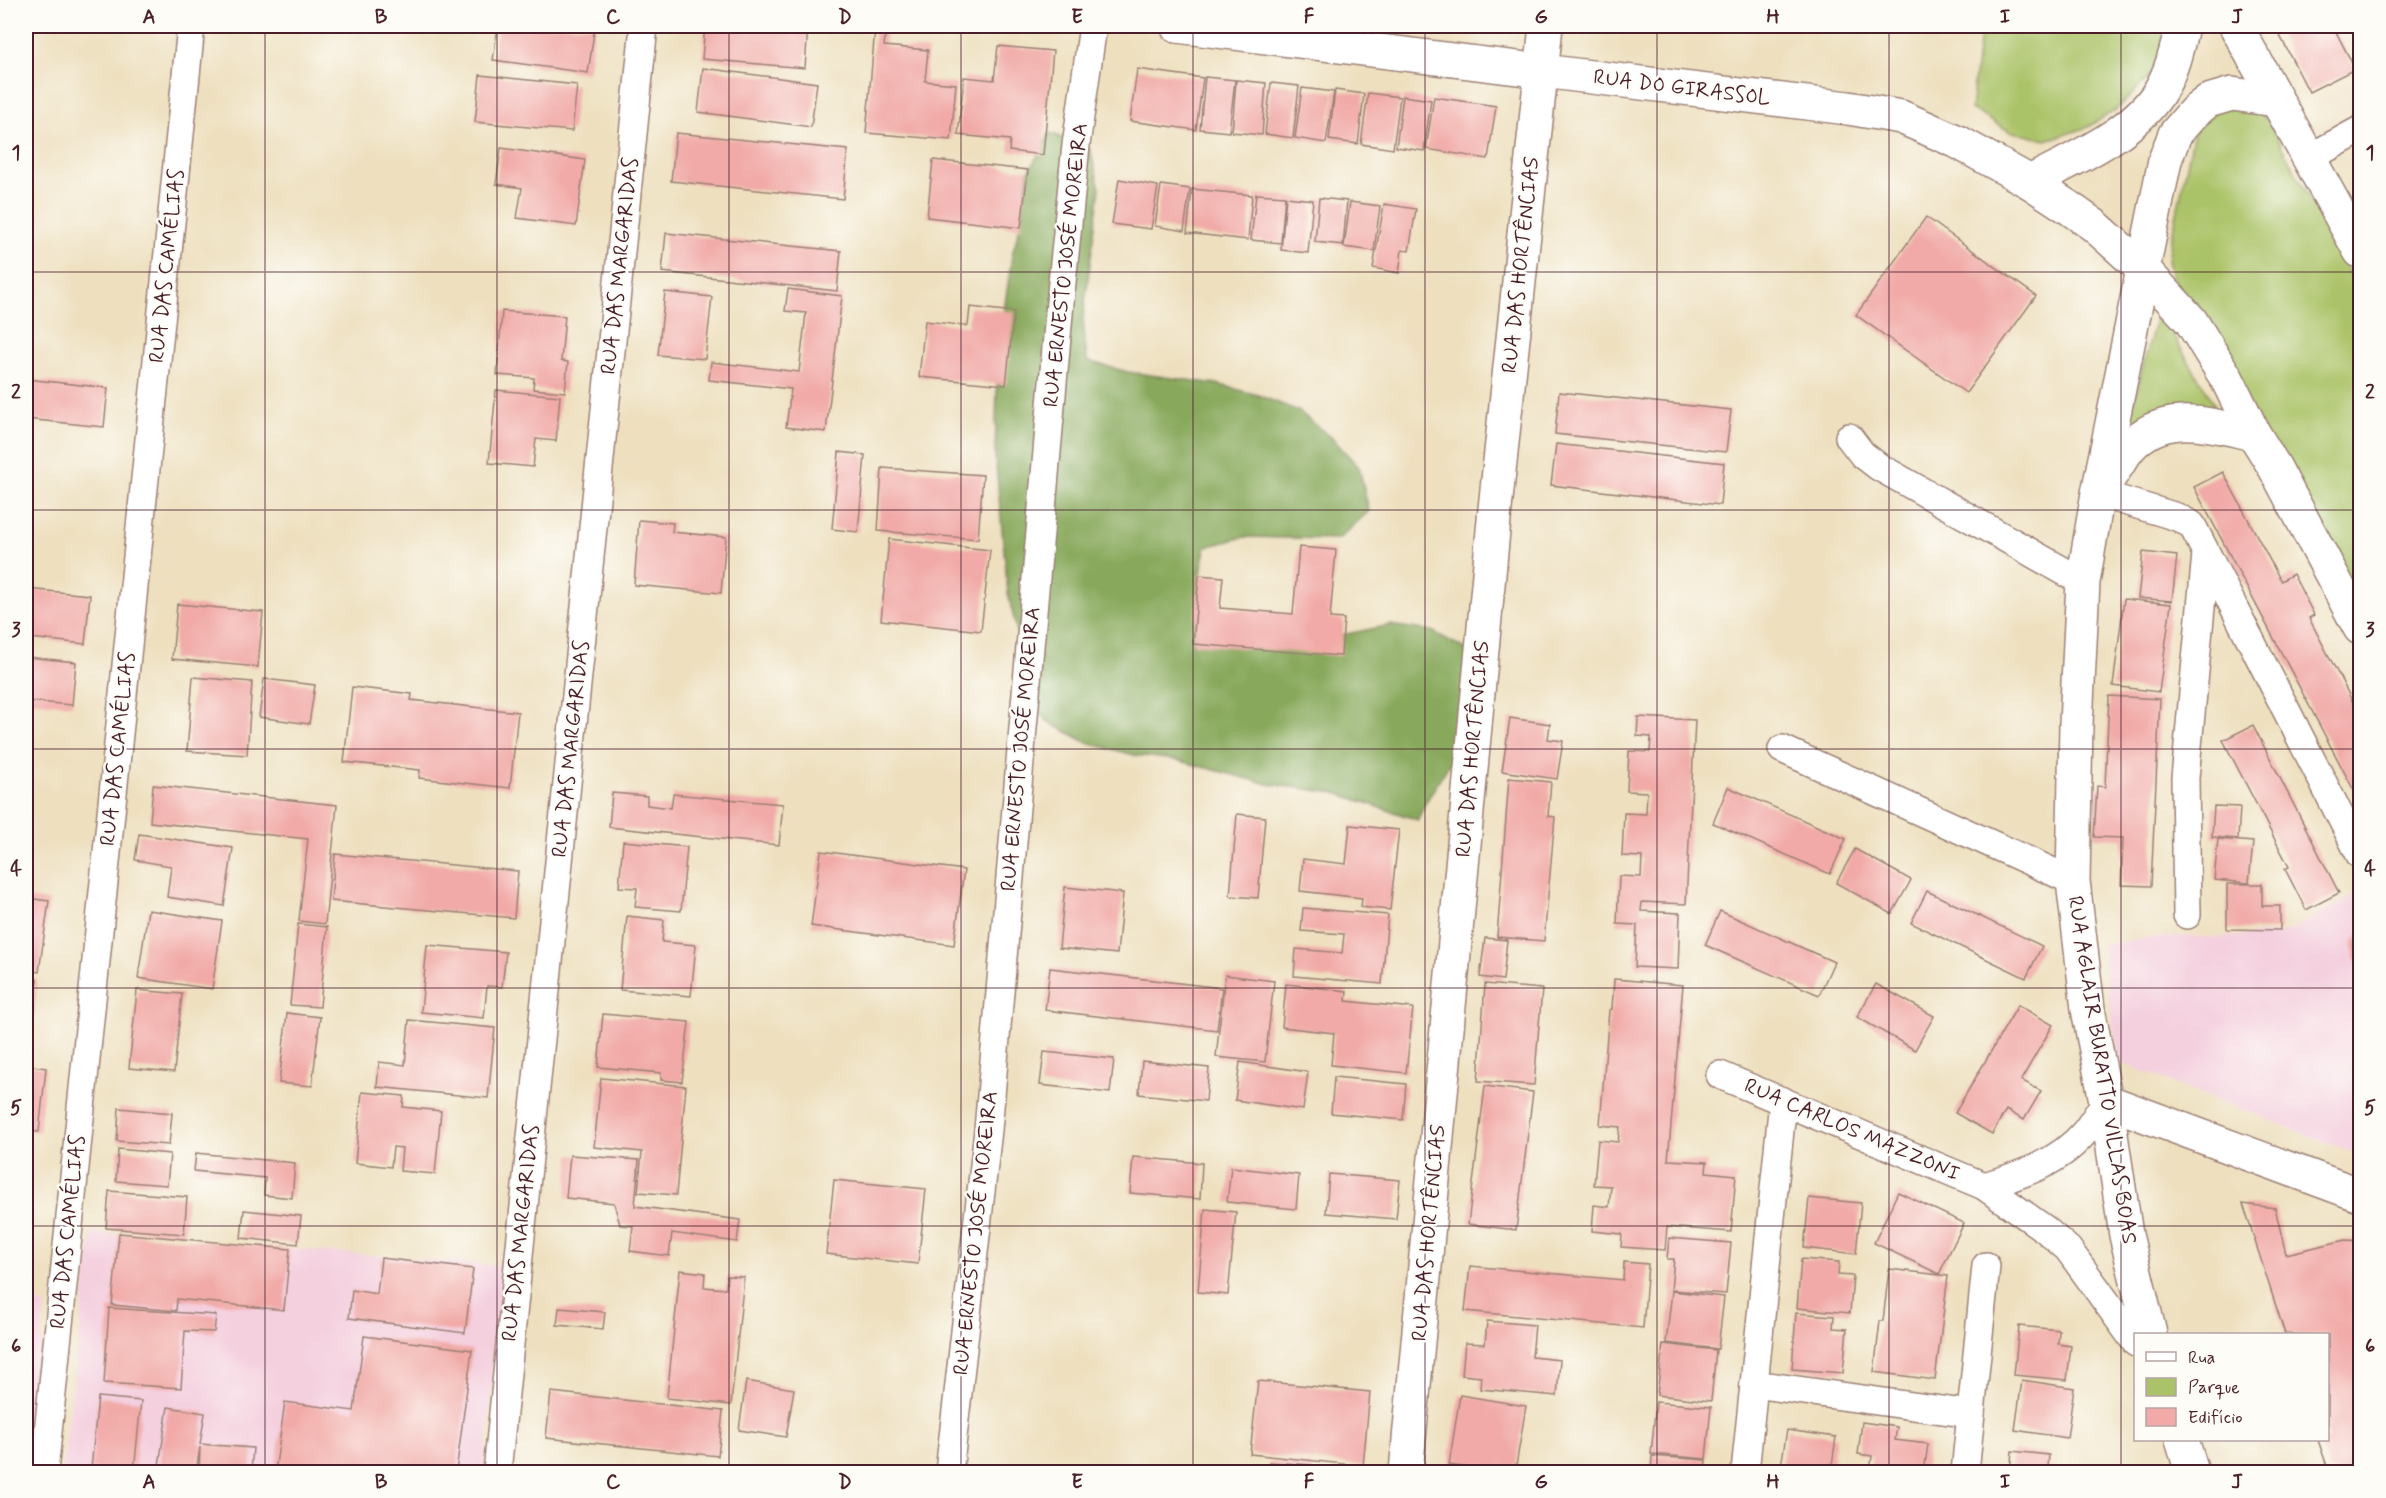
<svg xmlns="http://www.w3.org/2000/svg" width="2386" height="1498" font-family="Mynerve,sans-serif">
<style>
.built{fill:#f4cfde}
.green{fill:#abc368;stroke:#7a714a;stroke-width:1.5}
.forest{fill:#88a95c;stroke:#696444;stroke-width:1.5}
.building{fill:#f1aaa7}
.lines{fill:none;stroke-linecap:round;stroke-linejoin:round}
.minor-casing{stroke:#9c8075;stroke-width:30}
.tertiary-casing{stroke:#9c8075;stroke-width:36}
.secondary-casing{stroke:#9c8075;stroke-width:36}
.minor{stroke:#fff;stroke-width:27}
.tertiary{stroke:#fff;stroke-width:33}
.secondary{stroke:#fff;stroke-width:33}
.grid{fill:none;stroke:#4a1f2b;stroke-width:1.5;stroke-opacity:0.55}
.labels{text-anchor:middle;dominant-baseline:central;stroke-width:5;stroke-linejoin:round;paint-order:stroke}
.street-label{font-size:21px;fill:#4a1f2b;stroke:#fdfcf7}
.neatline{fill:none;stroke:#4a1f2b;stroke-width:2}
.grid-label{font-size:20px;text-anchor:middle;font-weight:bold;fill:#4a1f2b}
</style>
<rect width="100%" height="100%" fill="#fdfcf7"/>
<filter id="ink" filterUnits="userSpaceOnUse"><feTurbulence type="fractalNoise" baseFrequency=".0167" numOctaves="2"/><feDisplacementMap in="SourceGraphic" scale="12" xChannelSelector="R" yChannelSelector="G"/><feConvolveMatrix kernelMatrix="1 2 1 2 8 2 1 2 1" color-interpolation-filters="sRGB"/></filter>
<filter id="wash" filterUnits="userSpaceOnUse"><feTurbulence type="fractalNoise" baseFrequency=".008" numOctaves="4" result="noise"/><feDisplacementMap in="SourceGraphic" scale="24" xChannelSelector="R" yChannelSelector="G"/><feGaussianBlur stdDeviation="1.35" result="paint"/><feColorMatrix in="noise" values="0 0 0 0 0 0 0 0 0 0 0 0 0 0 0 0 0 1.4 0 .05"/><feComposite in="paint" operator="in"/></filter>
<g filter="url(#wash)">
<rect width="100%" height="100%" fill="#eee0bf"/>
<!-- built -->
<g class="built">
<polygon points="2360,892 2360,1155 2119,1062 2101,944 2165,936 2219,937 2288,932"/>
<polygon points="92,1233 505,1266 484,1472 62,1472"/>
<polygon points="26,1302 45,1304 29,1470 26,1468"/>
</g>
<!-- green -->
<g class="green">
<polygon points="1981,26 2170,26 2164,51 2148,78 2116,110 2086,128 2046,140 2009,131 1971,109"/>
<polygon points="2222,105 2250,105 2268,121 2360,292 2360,618 2171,274 2168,260 2171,241 2194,132"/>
<polygon points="2158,311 2215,405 2128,422"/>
</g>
<!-- forest -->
<polygon class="forest" points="1050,133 1090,149 1100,188 1083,318 1087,361 1128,372 1217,384 1258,395 1298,411 1331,437 1359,467 1369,511 1339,539 1244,537 1205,547 1199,589 1220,628 1342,635 1390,625 1432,631 1472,653 1466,737 1424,805 1418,820 1336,793 1268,784 1176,760 1134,755 1088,743 1048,722 1021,692 1021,649 1008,594 995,455 998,354 1012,255 1023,215 1028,173"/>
<g id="blocks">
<!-- building -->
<g class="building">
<polygon points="498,26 525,27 526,26 595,26 588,73 493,60"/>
<polygon points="705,26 808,26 805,68 702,59"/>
<polygon points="2275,26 2333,26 2355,69 2309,92"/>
<polygon points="875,28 886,29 884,46 928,50 925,81 956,84 951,140 866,133"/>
<polygon points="998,46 1053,51 1043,155 1009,151 1010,140 958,135 964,77 994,80"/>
<polygon points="703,68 817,83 811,127 698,112"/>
<polygon points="1137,69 1203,78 1196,130 1130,121"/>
<polygon points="480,75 577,85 572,131 475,122"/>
<polygon points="1205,77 1235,80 1229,132 1200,129"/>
<polygon points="1236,80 1266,83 1262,135 1232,132"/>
<polygon points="1271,83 1299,86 1293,138 1265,134"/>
<polygon points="1302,88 1334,92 1326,143 1295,138"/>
<polygon points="1335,90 1364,94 1358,144 1329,140"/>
<polygon points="1368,93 1400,97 1393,149 1361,144"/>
<polygon points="1403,96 1431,100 1424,151 1396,147"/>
<polygon points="1434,97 1496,106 1488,159 1426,149"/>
<polygon points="676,133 848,150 843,199 671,181"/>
<polygon points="501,148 585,160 576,226 517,218 522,188 496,184"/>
<polygon points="933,160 1028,170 1021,228 927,217"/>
<polygon points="1119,179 1158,186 1151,229 1112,224"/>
<polygon points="1161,185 1190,189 1184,231 1155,226"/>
<polygon points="1192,189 1252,195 1248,240 1187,233"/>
<polygon points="1256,194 1285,196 1281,243 1251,240"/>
<polygon points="1286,197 1313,200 1308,253 1281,250"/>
<polygon points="1319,198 1347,201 1343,245 1315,242"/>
<polygon points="1350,202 1380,206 1374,251 1344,247"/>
<polygon points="1384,204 1416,209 1409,251 1402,250 1399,273 1373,268"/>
<polygon points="1926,217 2036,296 1966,393 1856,315"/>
<polygon points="666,233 841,251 837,291 662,272"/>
<polygon points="788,289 842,296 826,432 786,427 791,389 709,380 711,362 799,372 806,313 785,311"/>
<polygon points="665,292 712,297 705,359 658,355"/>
<polygon points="970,307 1014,312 1006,385 919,377 925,321 968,326"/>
<polygon points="502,311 565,316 561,361 568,362 565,392 533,389 534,378 497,375"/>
<polygon points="26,379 108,388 104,427 26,419"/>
<polygon points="496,390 560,396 556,441 536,439 533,467 489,463"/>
<polygon points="1559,392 1731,410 1726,452 1555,434"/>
<polygon points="1556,444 1724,463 1720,505 1551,485"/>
<polygon points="839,452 865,455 858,532 832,529"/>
<polygon points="882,468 983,475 978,539 878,531"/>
<polygon points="2223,472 2281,581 2293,574 2314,615 2309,618 2360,716 2360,802 2194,487"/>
<polygon points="639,520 673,523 672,532 726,537 721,593 634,585"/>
<polygon points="889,539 990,550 981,631 881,620"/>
<polygon points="1299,547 1336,550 1330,618 1344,619 1341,656 1193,644 1199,575 1223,577 1220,608 1293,614"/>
<polygon points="2143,552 2177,556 2172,601 2138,598"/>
<polygon points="26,589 90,595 85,644 30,638 31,630 26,629"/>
<polygon points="2124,599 2171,604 2159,692 2113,686"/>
<polygon points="177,604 263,612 258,667 172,659"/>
<polygon points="26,657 76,662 72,705 26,701"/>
<polygon points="193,677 252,682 247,755 187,751"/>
<polygon points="264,679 315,685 309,724 259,717"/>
<polygon points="352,687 412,694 411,700 518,712 510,788 419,778 420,770 344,762"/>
<polygon points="2109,696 2160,699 2151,886 2121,885 2123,838 2094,837 2097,786 2105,787"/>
<polygon points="1638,717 1695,720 1686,904 1642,902 1641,911 1680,913 1678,969 1635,967 1637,925 1617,924 1619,876 1641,877 1642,857 1622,856 1624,813 1646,814 1647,792 1627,791 1629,751 1650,752 1651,737 1637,736"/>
<polygon points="1510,718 1550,724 1548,739 1563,741 1557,779 1502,771"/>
<polygon points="2253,725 2339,893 2306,910 2285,869 2289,867 2223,740"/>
<polygon points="1509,778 1551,782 1548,816 1555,817 1544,941 1497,937"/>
<polygon points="153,785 337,805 325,924 299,921 308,839 150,822"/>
<polygon points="1728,787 1846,839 1830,874 1713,823"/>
<polygon points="612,793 647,796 647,805 671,808 673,794 783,804 779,845 609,827"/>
<polygon points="2214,806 2240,807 2238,839 2212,837"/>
<polygon points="1237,814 1265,817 1258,898 1230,896"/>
<polygon points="1350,825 1399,830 1390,910 1361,907 1362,898 1300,891 1303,859 1346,864"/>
<polygon points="139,834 233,848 224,906 167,897 171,866 135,860"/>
<polygon points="2218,839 2253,842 2249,883 2214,880"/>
<polygon points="623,841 687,847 681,911 635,907 637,888 619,887"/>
<polygon points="1855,849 1911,880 1892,914 1836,883"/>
<polygon points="821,851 964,870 954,945 811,926"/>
<polygon points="335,854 518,871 514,918 331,901"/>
<polygon points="2227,884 2262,884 2262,906 2280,906 2280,930 2227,929"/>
<polygon points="1065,887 1123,893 1117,954 1059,948"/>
<polygon points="1927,891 2042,946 2026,978 1911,923"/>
<polygon points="26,898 49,901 39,972 26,970"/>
<polygon points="1303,908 1388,915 1382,984 1294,976 1296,949 1342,953 1344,934 1301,931"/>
<polygon points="148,910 222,921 212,989 138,978"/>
<polygon points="1720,911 1834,962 1819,995 1705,945"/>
<polygon points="627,916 664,920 662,942 696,945 691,996 620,990"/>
<polygon points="298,924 327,927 320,1007 290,1005"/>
<polygon points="2360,933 2360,968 2354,957 2353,943"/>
<polygon points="1485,938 1507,940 1503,980 1480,977"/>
<polygon points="427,945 506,952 502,987 487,986 484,1018 421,1012"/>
<polygon points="1050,968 1222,988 1217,1030 1045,1010"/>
<polygon points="1225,975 1274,981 1265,1062 1216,1057"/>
<polygon points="26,978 37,979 31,1052 26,1052"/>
<polygon points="1614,979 1683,985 1668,1160 1707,1162 1706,1172 1736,1175 1731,1232 1667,1227 1665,1250 1621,1247 1622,1234 1592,1231 1594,1205 1609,1207 1611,1186 1594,1185 1598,1140 1618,1142 1620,1127 1600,1125 1609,1010 1612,1009"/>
<polygon points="1286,984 1347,991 1346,1001 1413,1008 1406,1073 1331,1065 1334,1033 1282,1027"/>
<polygon points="1485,984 1542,989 1534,1085 1478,1081"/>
<polygon points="1876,984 1934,1016 1915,1050 1857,1017"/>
<polygon points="137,990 182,994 174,1072 129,1068"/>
<polygon points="2018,1005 2053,1025 2021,1080 2041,1091 2024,1120 2006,1110 1992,1134 1955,1113"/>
<polygon points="287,1013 320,1017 312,1086 279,1083"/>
<polygon points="603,1014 689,1022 682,1082 661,1080 661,1073 598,1067"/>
<polygon points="409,1020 495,1028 488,1098 377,1087 379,1062 405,1065"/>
<polygon points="1044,1052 1114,1059 1110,1093 1040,1085"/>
<polygon points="1142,1061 1209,1068 1206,1101 1139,1094"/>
<polygon points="1240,1062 1308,1072 1303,1110 1235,1100"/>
<polygon points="26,1065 46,1068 39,1132 26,1131"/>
<polygon points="1334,1077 1406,1084 1403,1120 1331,1113"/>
<polygon points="601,1078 686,1086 676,1195 638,1192 642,1152 594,1147"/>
<polygon points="1485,1086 1533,1092 1516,1230 1468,1224"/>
<polygon points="362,1092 404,1096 403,1107 441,1111 435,1174 400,1171 402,1148 393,1147 391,1167 355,1163"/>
<polygon points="119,1108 172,1113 169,1145 117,1141"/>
<polygon points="118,1149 170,1154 167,1185 116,1181"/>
<polygon points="196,1153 295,1163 292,1198 264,1195 265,1178 194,1171"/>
<polygon points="570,1155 639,1160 635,1206 740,1220 737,1242 672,1233 669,1256 630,1251 633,1226 620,1225 614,1203 566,1198"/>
<polygon points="1133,1157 1202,1163 1200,1199 1130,1193"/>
<polygon points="1231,1167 1299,1175 1296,1209 1227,1202"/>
<polygon points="1329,1174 1400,1180 1396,1219 1326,1213"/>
<polygon points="834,1180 926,1189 918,1264 826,1254"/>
<polygon points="26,1185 30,1185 27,1208 26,1208"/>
<polygon points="109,1191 187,1197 184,1234 106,1228"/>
<polygon points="1898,1192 1964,1223 1939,1274 1874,1243"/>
<polygon points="1809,1198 1861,1203 1856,1254 1804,1248"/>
<polygon points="2243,1204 2275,1208 2286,1254 2345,1240 2360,1241 2360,1472 2329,1472 2318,1440 2328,1440 2328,1335 2285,1334"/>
<polygon points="1205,1209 1236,1212 1228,1295 1198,1292"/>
<polygon points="244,1210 301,1216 298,1244 241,1238"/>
<polygon points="119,1233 290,1249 284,1310 177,1299 176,1311 112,1305"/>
<polygon points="1669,1238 1731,1243 1726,1294 1671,1290 1674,1259 1667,1259"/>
<polygon points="381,1258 473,1269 465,1333 349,1318 352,1290 377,1294"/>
<polygon points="1801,1259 1839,1262 1838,1275 1853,1276 1850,1313 1797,1308"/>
<polygon points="1624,1262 1648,1264 1643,1328 1465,1311 1470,1266 1623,1280"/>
<polygon points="1889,1269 1948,1276 1935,1380 1874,1372 1880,1321 1883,1321"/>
<polygon points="680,1270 705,1273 704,1287 726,1289 727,1276 744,1277 731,1405 667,1398"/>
<polygon points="1672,1291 1724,1297 1718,1349 1666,1343"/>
<polygon points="109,1308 216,1315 214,1332 185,1331 181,1388 104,1383"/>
<polygon points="559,1308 605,1312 603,1329 557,1325"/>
<polygon points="1796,1313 1834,1316 1833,1328 1847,1329 1843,1373 1792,1369"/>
<polygon points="1487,1321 1535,1325 1532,1357 1560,1360 1557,1396 1480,1389 1481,1377 1462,1375 1465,1343 1485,1344"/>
<polygon points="2019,1326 2059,1330 2058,1344 2071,1346 2067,1380 2014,1375"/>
<polygon points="364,1336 472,1350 456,1472 275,1472 285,1402 354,1411"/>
<polygon points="1663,1344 1716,1350 1711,1401 1657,1395"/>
<polygon points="2022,1380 2074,1388 2067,1438 2015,1430"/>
<polygon points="746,1381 794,1389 786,1437 739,1430"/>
<polygon points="1258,1381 1370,1392 1363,1466 1250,1454"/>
<polygon points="551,1392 723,1411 718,1456 546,1438"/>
<polygon points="1460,1395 1526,1406 1515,1472 1497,1472 1449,1465"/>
<polygon points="98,1397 141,1401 134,1472 91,1469"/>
<polygon points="1656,1402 1711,1407 1706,1459 1651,1454"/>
<polygon points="168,1407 205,1413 200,1444 253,1448 251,1472 199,1472 200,1447 196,1472 158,1472"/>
<polygon points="1862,1422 1897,1427 1895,1440 1928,1444 1924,1472 1870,1472 1872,1456 1858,1454"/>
<polygon points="1787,1430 1836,1437 1831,1472 1780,1472"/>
<polygon points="2012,1451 2049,1455 2048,1467 2062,1469 2062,1472 2010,1472"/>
<polygon points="1652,1456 1706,1460 1705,1472 1651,1472"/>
<polygon points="1269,1462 1312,1465 1311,1472 1268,1472"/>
</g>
</g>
</g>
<g filter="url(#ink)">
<use href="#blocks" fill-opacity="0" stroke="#9c8075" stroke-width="1.5"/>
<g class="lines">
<defs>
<g id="minor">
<polyline points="2309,158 2360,130"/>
<polyline points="1849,437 1862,454 1879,467 2083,582"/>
<polyline points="2098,493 2177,517 2192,525 2360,855"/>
<polyline points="1782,749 2073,881"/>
<polyline points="2187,915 2185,778 2206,554"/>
<polyline points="1720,1075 1984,1186 2046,1230 2068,1249 2136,1343"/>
<path d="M1984 1186C2021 1175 2059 1163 2085 1132 2093 1122 2099 1111 2106 1101"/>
<polyline points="1754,1384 1971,1414"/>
<polyline points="44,1472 191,26"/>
<polyline points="497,1472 644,26"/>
<polyline points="949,1472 988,1130 1060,302 1076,145 1093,26"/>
<polyline points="1745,1472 1783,1101"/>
<polyline points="1965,1472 1986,1266"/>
</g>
<polyline id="tertiary" points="1177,26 1542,71"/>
<g id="secondary">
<polyline points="2236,26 2360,251"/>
<polyline points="1542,71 1848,108 1901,117 1958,142 2030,182 2068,207 2095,226 2144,270 2191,321 2227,379 2254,434 2275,468 2360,628"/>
<path d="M2030 182C2071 160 2131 135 2158 94 2171 74 2177 49 2182 26"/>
<path d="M2106 482C2114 471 2121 458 2130 447 2163 409 2211 425 2254 434"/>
<polyline points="2106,1101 2360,1195"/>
<polyline points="2150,1334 2126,1235 2106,1101 2088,1009 2073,881 2076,724 2083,582 2098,493 2165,160 2175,134 2194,112 2208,101 2232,94 2276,100"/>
<polyline points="2182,1440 2192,1472"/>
<polyline points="1406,1472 1495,509 1546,26"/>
</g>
</defs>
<!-- minor casing -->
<use href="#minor" class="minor-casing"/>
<!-- tertiary casing -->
<use href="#tertiary" class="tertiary-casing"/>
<!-- secondary casing -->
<use href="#secondary" class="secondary-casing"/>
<!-- minor -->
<use href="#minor" class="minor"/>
<!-- tertiary -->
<use href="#tertiary" class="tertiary"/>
<!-- secondary -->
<use href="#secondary" class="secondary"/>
</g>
</g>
<!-- grid -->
<path class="grid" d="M265 26V1472M497 26V1472M729 26V1472M961 26V1472M1193 26V1472M1425 26V1472M1657 26V1472M1889 26V1472M2121 26V1472M26 272H2360M26 510H2360M26 749H2360M26 988H2360M26 1226H2360"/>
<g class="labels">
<!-- street labels -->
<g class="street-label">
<text transform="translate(1682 88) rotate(7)">RUA DO GIRASSOL</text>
<text transform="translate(1066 265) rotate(-84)">RUA ERNESTO JOSÉ MOREIRA</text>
<text transform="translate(1521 265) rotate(-84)">RUA DAS HORTÊNCIAS</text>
<text transform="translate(167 266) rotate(-84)">RUA DAS CAMÉLIAS</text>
<text transform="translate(620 266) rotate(-84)">RUA DAS MARGARIDAS</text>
<text transform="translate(118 749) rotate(-84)">RUA DAS CAMÉLIAS</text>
<text transform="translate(571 749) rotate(-84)">RUA DAS MARGARIDAS</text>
<text transform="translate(1021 749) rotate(-85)">RUA ERNESTO JOSÉ MOREIRA</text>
<text transform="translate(1473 749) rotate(-85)">RUA DAS HORTÊNCIAS</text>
<text transform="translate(2102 1070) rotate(81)">RUA AGLAIR BURATTO VILLAS BOAS</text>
<text transform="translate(1852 1130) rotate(23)">RUA CARLOS MAZZONI</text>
<text transform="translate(68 1232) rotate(-84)">RUA DAS CAMÉLIAS</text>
<text transform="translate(521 1233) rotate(-84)">RUA DAS MARGARIDAS</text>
<text transform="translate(976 1233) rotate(-84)">RUA ERNESTO JOSÉ MOREIRA</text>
<text transform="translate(1429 1233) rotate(-85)">RUA DAS HORTÊNCIAS</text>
</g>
</g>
<!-- margin -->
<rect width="2386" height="1498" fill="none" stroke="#fdfcf7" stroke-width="66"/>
<!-- legend -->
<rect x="2134" y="1333" width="195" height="108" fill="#fdfcf7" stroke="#b5a4a5" stroke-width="1.5"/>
<rect x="2146" y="1352" width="30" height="9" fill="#ffffff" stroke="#b5a4a5" stroke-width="1.5"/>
<text x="2188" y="1363" font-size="18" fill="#4a1f2b">Rua</text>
<rect x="2146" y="1378" width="30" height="18" fill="#abc368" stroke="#b5a4a5" stroke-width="1.5"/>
<text x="2188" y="1393" font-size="18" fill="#4a1f2b">Parque</text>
<rect x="2146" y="1408" width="30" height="18" fill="#f1aaa7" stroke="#b5a4a5" stroke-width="1.5"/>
<text x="2188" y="1423" font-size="18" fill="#4a1f2b">Edifício</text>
<rect x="33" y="33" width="2320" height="1432" class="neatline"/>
<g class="grid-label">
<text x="149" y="23">A</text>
<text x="381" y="23">B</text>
<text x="613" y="23">C</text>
<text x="845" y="23">D</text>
<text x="1077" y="23">E</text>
<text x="1309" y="23">F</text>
<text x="1541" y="23">G</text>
<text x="1773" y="23">H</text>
<text x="2005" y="23">I</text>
<text x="2237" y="23">J</text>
<text x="16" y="159">1</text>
<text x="2370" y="159">1</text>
<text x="16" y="398">2</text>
<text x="2370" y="398">2</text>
<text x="16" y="636">3</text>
<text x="2370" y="636">3</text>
<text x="16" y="875">4</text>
<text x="2370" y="875">4</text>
<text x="16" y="1114">5</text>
<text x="2370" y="1114">5</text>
<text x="16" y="1352">6</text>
<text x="2370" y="1352">6</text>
<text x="149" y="1488">A</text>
<text x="381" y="1488">B</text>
<text x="613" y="1488">C</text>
<text x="845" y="1488">D</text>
<text x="1077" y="1488">E</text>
<text x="1309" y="1488">F</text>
<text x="1541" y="1488">G</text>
<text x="1773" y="1488">H</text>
<text x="2005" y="1488">I</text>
<text x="2237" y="1488">J</text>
</g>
</svg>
